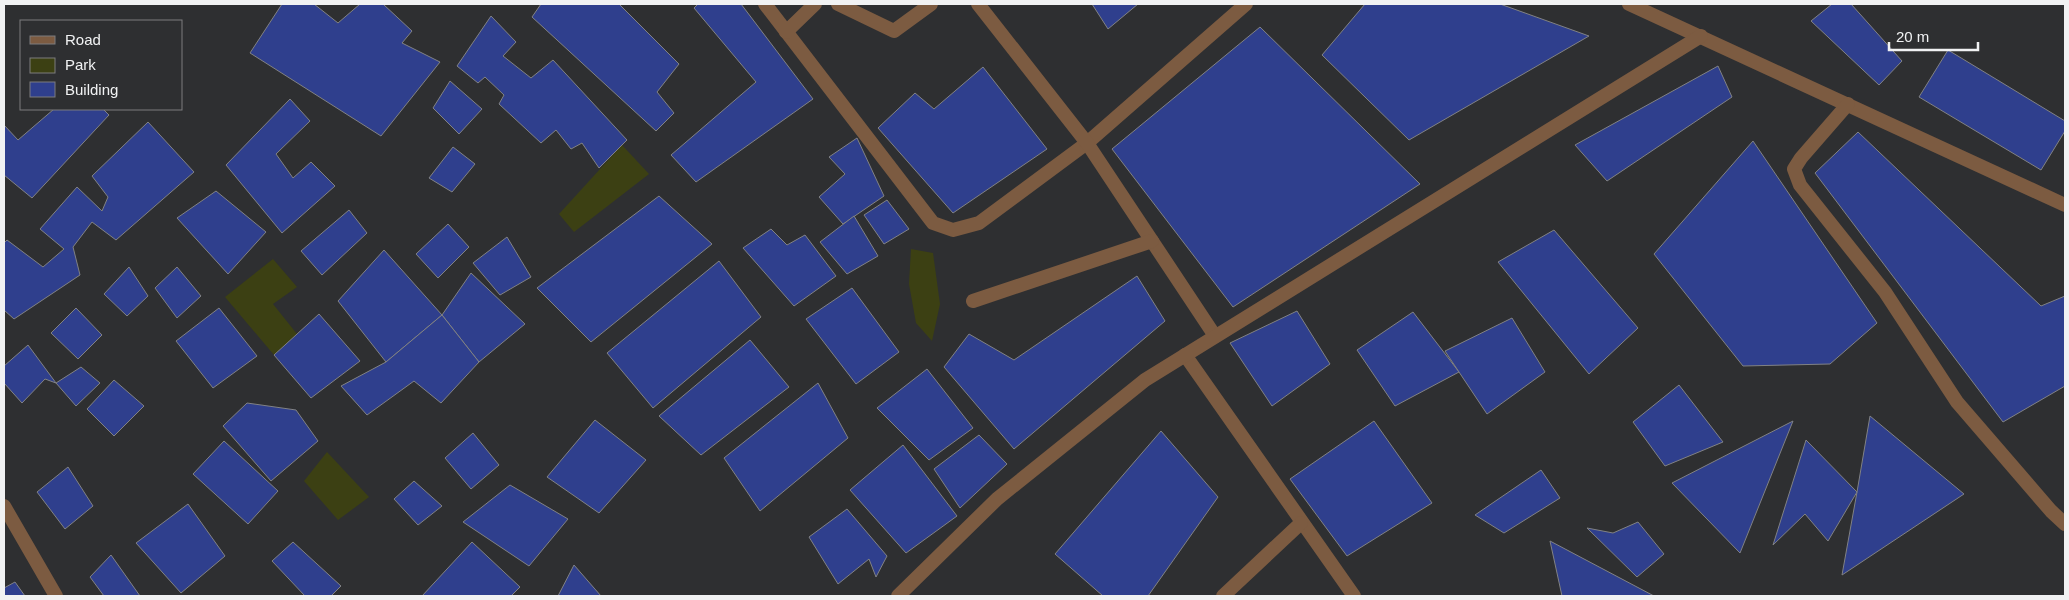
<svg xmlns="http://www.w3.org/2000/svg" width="2069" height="600" font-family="Helvetica,sans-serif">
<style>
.green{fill:#3c4013}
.building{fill:#2f3f8d;stroke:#818284}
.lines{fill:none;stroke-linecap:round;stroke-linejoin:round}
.minor{stroke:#7c5b41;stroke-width:14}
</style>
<rect width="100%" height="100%" fill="#2e2f31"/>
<!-- green -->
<g class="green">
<polygon points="622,145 649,174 574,232 559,214"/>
<polygon points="911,249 933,253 940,304 932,341 916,323 909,284"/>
<polygon points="273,259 297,287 273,304 297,334 274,355 225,297"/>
<polygon points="327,452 369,497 338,520 304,481"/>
</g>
<!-- building -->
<g class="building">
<polygon points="282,4 314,4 338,23 360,4 383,4 412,31 402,43 440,62 381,136 250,53"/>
<polygon points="541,4 619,4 679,64 657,92 674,113 656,131 532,17"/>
<polygon points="698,4 741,4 813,99 696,182 671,155 756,82 694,8"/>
<polygon points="1092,4 1138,4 1108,29"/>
<polygon points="1365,4 1500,4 1589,36 1409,140 1322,55"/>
<polygon points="1832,4 1851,4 1902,61 1879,85 1811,21"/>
<polygon points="491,16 516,42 503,56 531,78 553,60 627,140 599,168 582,143 571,149 556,130 541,143 499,104 504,95 485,77 478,83 457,66"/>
<polygon points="1260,27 1420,184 1233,307 1112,149"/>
<polygon points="1948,50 2065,121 2065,131 2041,170 1919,97"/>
<polygon points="1718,66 1732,97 1607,181 1575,145"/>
<polygon points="983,67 1047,149 953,213 878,128 915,93 934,109"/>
<polygon points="450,81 482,109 459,134 433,108"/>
<polygon points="290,99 310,121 276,154 293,178 311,162 335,186 282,233 226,165"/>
<polygon points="54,109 103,109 109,115 32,198 4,175 4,125 18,140"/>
<polygon points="148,122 194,172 116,240 92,222 73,247 80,275 14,319 4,310 4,243 7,240 43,267 64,249 40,229 77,187 102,211 108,197 92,176"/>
<polygon points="1858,132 2041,306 2065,296 2065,386 2003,422 1815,173"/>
<polygon points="857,138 884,196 843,224 819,197 845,174 829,157"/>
<polygon points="1753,141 1877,323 1830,364 1743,366 1654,254"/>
<polygon points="453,147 475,164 452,192 429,178"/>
<polygon points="216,191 266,232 228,274 177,218"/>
<polygon points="659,196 712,244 591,342 537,288"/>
<polygon points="887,200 909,229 884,244 864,215"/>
<polygon points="349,210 367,233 322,275 301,251"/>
<polygon points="854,216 878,256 847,274 820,242"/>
<polygon points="448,224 469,247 438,278 416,254"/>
<polygon points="771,229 787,245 805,235 836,276 794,306 743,248"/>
<polygon points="1554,230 1638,328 1589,374 1498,262"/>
<polygon points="507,237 531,277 500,295 473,263"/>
<polygon points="384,250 442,315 386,362 338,301"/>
<polygon points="719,261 761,317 653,408 607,353"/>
<polygon points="129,267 148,296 127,316 104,294"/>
<polygon points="177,267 201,296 177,318 155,288"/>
<polygon points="471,273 525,324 479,362 442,315"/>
<polygon points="1137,276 1165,321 1014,449 944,367 969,334 1014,360"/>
<polygon points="852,288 899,352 856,384 806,319"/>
<polygon points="76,308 102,335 78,359 51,333"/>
<polygon points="219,308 257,356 213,388 176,341"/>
<polygon points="1297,311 1330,364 1272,406 1230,343"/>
<polygon points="1413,312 1459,372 1395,406 1357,350"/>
<polygon points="319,314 360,361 311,398 274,355"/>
<polygon points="442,315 479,362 441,403 414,381 367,415 341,386 386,362"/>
<polygon points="1512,318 1545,372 1487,414 1445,351"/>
<polygon points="750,340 789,387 701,455 659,416"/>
<polygon points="28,345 56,383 45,379 22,403 4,383 4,366"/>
<polygon points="81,367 100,383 76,406 56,383"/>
<polygon points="927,369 973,428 929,460 877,408"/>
<polygon points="114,380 144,406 114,436 87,409"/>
<polygon points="818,383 848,438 760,511 724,458"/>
<polygon points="1679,385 1723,442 1665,466 1633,422"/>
<polygon points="247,403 296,410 318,441 271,481 223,426"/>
<polygon points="1870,416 1964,494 1842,575 1857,492"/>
<polygon points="595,420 646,460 599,513 547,477"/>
<polygon points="1374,421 1432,503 1347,556 1290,479"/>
<polygon points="1793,421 1740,553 1672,483"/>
<polygon points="1161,431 1218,497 1148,596 1103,596 1055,554"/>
<polygon points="473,433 499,465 471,489 445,458"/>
<polygon points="979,435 1007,464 960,508 934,469"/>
<polygon points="1806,440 1857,492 1828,541 1805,514 1773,545"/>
<polygon points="224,441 278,491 248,524 193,474"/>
<polygon points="903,445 957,516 906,553 850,490"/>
<polygon points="68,467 93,506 65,529 37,492"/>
<polygon points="1541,470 1560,498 1504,533 1475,515"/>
<polygon points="414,481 442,506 418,525 394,499"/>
<polygon points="510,485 568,519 529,566 463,522"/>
<polygon points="188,504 225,556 181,593 136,543"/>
<polygon points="847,509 887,556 876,577 869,559 838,584 809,537"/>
<polygon points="1638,522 1664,554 1637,577 1587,528 1613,533"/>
<polygon points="1550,541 1654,596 1562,596"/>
<polygon points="293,542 341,586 331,596 305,596 272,561"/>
<polygon points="472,542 520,587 511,596 422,596"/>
<polygon points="111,555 140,596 104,596 90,577"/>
<polygon points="574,565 601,596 558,596"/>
<polygon points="15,582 25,596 4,596 4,588"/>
</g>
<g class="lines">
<!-- minor -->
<g class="minor">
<polyline points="765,4 933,223 953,230 979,223 1087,143 1246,4"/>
<polyline points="838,4 894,31 931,4"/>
<polyline points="978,4 1087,143 1215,336"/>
<polyline points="1629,4 2065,205"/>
<polyline points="786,32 815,4"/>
<polyline points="1848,104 1801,158 1794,169 1800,185 1885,292 1957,402 2051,511 2065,524"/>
<polyline points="973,301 1152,241"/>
<polyline points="1185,355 1354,596"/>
<polyline points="4,506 56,596"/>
<polyline points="898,596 997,499 1145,380 1701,36"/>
<polyline points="1223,596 1301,523"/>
</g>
</g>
<!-- border -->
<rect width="2069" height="600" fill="none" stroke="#f1f2f3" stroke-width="10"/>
<!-- legend -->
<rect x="20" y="20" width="162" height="90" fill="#2e2f31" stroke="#7c7d7f"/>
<rect x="30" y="36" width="25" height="8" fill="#7c5b41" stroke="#7c7d7f"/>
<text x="65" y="45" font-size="15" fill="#f1f2f3">Road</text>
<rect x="30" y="58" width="25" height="15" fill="#3c4013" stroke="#7c7d7f"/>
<text x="65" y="70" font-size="15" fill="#f1f2f3">Park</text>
<rect x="30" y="82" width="25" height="15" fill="#2f3f8d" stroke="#7c7d7f"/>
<text x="65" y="95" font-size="15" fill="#f1f2f3">Building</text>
<!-- scale -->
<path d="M1889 42v8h89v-8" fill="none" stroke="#f1f2f3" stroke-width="2.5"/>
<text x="1896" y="42" font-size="15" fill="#f1f2f3" stroke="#2e2f31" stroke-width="4" paint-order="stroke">20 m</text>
</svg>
